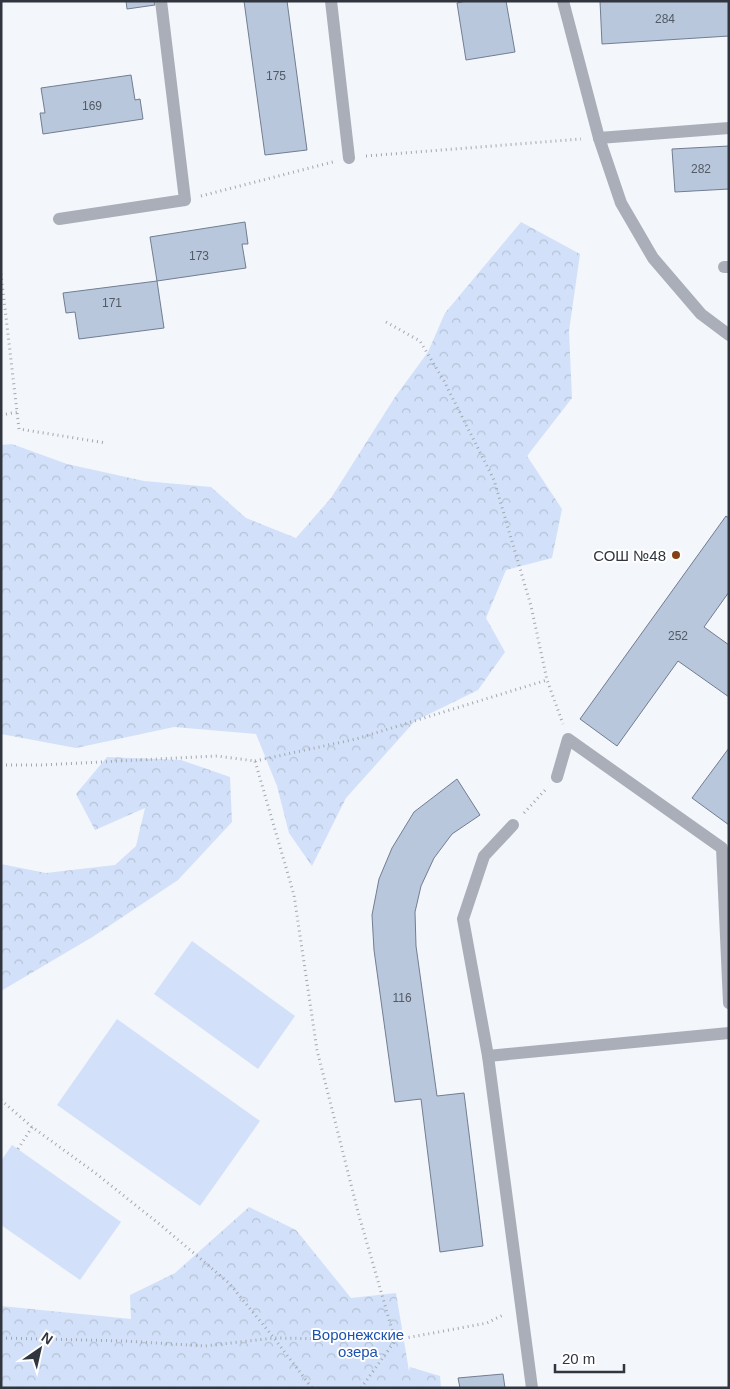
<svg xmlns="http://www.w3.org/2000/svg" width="730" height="1389" font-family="Arial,sans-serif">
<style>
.green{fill:#d2e1f9}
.forest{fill:url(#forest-crowns)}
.building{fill:#b9c7dc;stroke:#717d91}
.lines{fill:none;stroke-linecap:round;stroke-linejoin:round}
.path{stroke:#a4a8ae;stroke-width:3;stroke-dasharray:1 4;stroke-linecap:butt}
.lane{stroke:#a9aeb8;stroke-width:12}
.poi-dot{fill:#844111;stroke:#fff;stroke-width:2}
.labels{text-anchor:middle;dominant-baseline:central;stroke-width:4;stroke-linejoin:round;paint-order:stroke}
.number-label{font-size:12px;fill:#525a66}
.poi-label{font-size:15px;fill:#30353e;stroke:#fff;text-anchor:end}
.park-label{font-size:15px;fill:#1c52af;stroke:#fff}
</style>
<defs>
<pattern id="forest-crowns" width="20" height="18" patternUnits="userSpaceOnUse" patternTransform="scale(1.25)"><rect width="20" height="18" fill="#d2e1f9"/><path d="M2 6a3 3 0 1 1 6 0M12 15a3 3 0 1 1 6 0" fill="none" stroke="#b5c2d6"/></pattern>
</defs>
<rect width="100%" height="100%" fill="#f3f6fb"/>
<!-- green -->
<g class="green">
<polygon points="192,941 295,1016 258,1069 154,994"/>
<polygon points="117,1019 260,1121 200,1206 57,1105"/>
<polygon points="12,1145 121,1222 80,1280 1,1225 1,1161"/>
</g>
<!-- forest -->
<g class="forest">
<polygon points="521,222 580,254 569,331 572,398 527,456 562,509 552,558 506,570 486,618 505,652 478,690 415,721 346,798 312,866 289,833 277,786 256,734 174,727 76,748 1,734 1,445 12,444 67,464 144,481 211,487 246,518 296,538 331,498 395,397 428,352 445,313"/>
<polygon points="107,757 181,760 230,777 232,822 178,880 94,936 1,991 1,864 46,873 115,865 136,846 145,808 95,830 76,794"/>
<polygon points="249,1207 296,1230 351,1298 396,1293 409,1371 410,1367 440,1376 441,1388 1,1388 1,1306 131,1319 130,1295 175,1273"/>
</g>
<!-- building -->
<g class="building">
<polygon points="126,1 154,1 155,5 127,9"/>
<polygon points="244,1 287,1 307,150 265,155"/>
<polygon points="466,1 506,1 515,52 466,60 457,3"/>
<polygon points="600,1 729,1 729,36 602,44"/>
<polygon points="131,75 135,100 140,99 143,119 43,134 40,113 45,113 41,88"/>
<polygon points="729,146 729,189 675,192 672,149"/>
<polygon points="245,222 248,244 242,244 246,268 157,281 150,237"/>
<polygon points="157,281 164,328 79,339 75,312 66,313 63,293"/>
<polygon points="726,516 729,518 729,592 704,627 729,645 729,697 678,661 617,746 580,719"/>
<polygon points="729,748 729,825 692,798"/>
<polygon points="457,779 480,815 452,834 434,858 421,886 415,912 416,946 437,1096 464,1093 483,1246 440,1252 421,1099 395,1102 374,950 372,915 379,879 392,848 414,812"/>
<polygon points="503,1374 505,1388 460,1388 458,1378"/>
</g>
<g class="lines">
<!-- path -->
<g class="path">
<polyline points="366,156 581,139"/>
<polyline points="201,196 333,162"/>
<polyline points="1,274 19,429 106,443"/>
<polyline points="386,322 420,341 444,381 494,480 531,606 547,680 563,724"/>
<polyline points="1,415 18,412"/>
<polyline points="255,761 356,739 547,680"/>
<polyline points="1,765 41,765 217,756 255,761 294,895 317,1050 358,1212 395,1340 487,1323 505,1314"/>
<polyline points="524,813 546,789"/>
<polyline points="1,1100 32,1127 94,1172 163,1227 229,1283 274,1338 312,1388"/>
<polyline points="18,1149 32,1127"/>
<polyline points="1,1338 124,1341 205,1346 274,1338 395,1340"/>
<polyline points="361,1388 395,1341"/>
</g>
<!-- lane -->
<g class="lane">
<polyline points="331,1 349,158"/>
<polyline points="563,1 599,138 621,203 653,258 701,314 729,335"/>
<polyline points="599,138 729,128"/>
<polyline points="59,219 185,200 161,1"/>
<polyline points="724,267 729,267"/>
<polyline points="557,777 568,739 722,848 729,1003"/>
<polyline points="513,825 484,856 463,919 488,1056 532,1388"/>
<polyline points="488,1056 729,1033"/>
</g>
</g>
<!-- markers -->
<circle class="poi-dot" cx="676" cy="555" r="5"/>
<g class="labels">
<!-- number labels -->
<g class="number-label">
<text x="665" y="19">284</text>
<text x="276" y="76">175</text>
<text x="92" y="106">169</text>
<text x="701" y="169">282</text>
<text x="199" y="256">173</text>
<text x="112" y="303">171</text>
<text x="678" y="636">252</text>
<text x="402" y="998">116</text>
</g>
<!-- poi labels -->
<g class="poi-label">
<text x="666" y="555">СОШ №48</text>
</g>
<!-- park labels -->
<g class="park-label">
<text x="358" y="1334">Воронежские<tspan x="358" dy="17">озера</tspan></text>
</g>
</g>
<!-- border -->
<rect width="730" height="1389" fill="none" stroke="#30353e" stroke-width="5"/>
<!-- north arrow -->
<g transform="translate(40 1349) rotate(34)" stroke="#ffffff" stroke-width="4" paint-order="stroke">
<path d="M0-4L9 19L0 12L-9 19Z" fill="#30353e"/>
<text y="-8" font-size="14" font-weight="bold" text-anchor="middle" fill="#30353e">N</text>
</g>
<!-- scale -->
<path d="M555 1364v8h69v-8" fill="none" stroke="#30353e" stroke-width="2.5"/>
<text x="562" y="1364" font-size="15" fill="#30353e" stroke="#ffffff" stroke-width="4" paint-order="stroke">20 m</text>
</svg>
